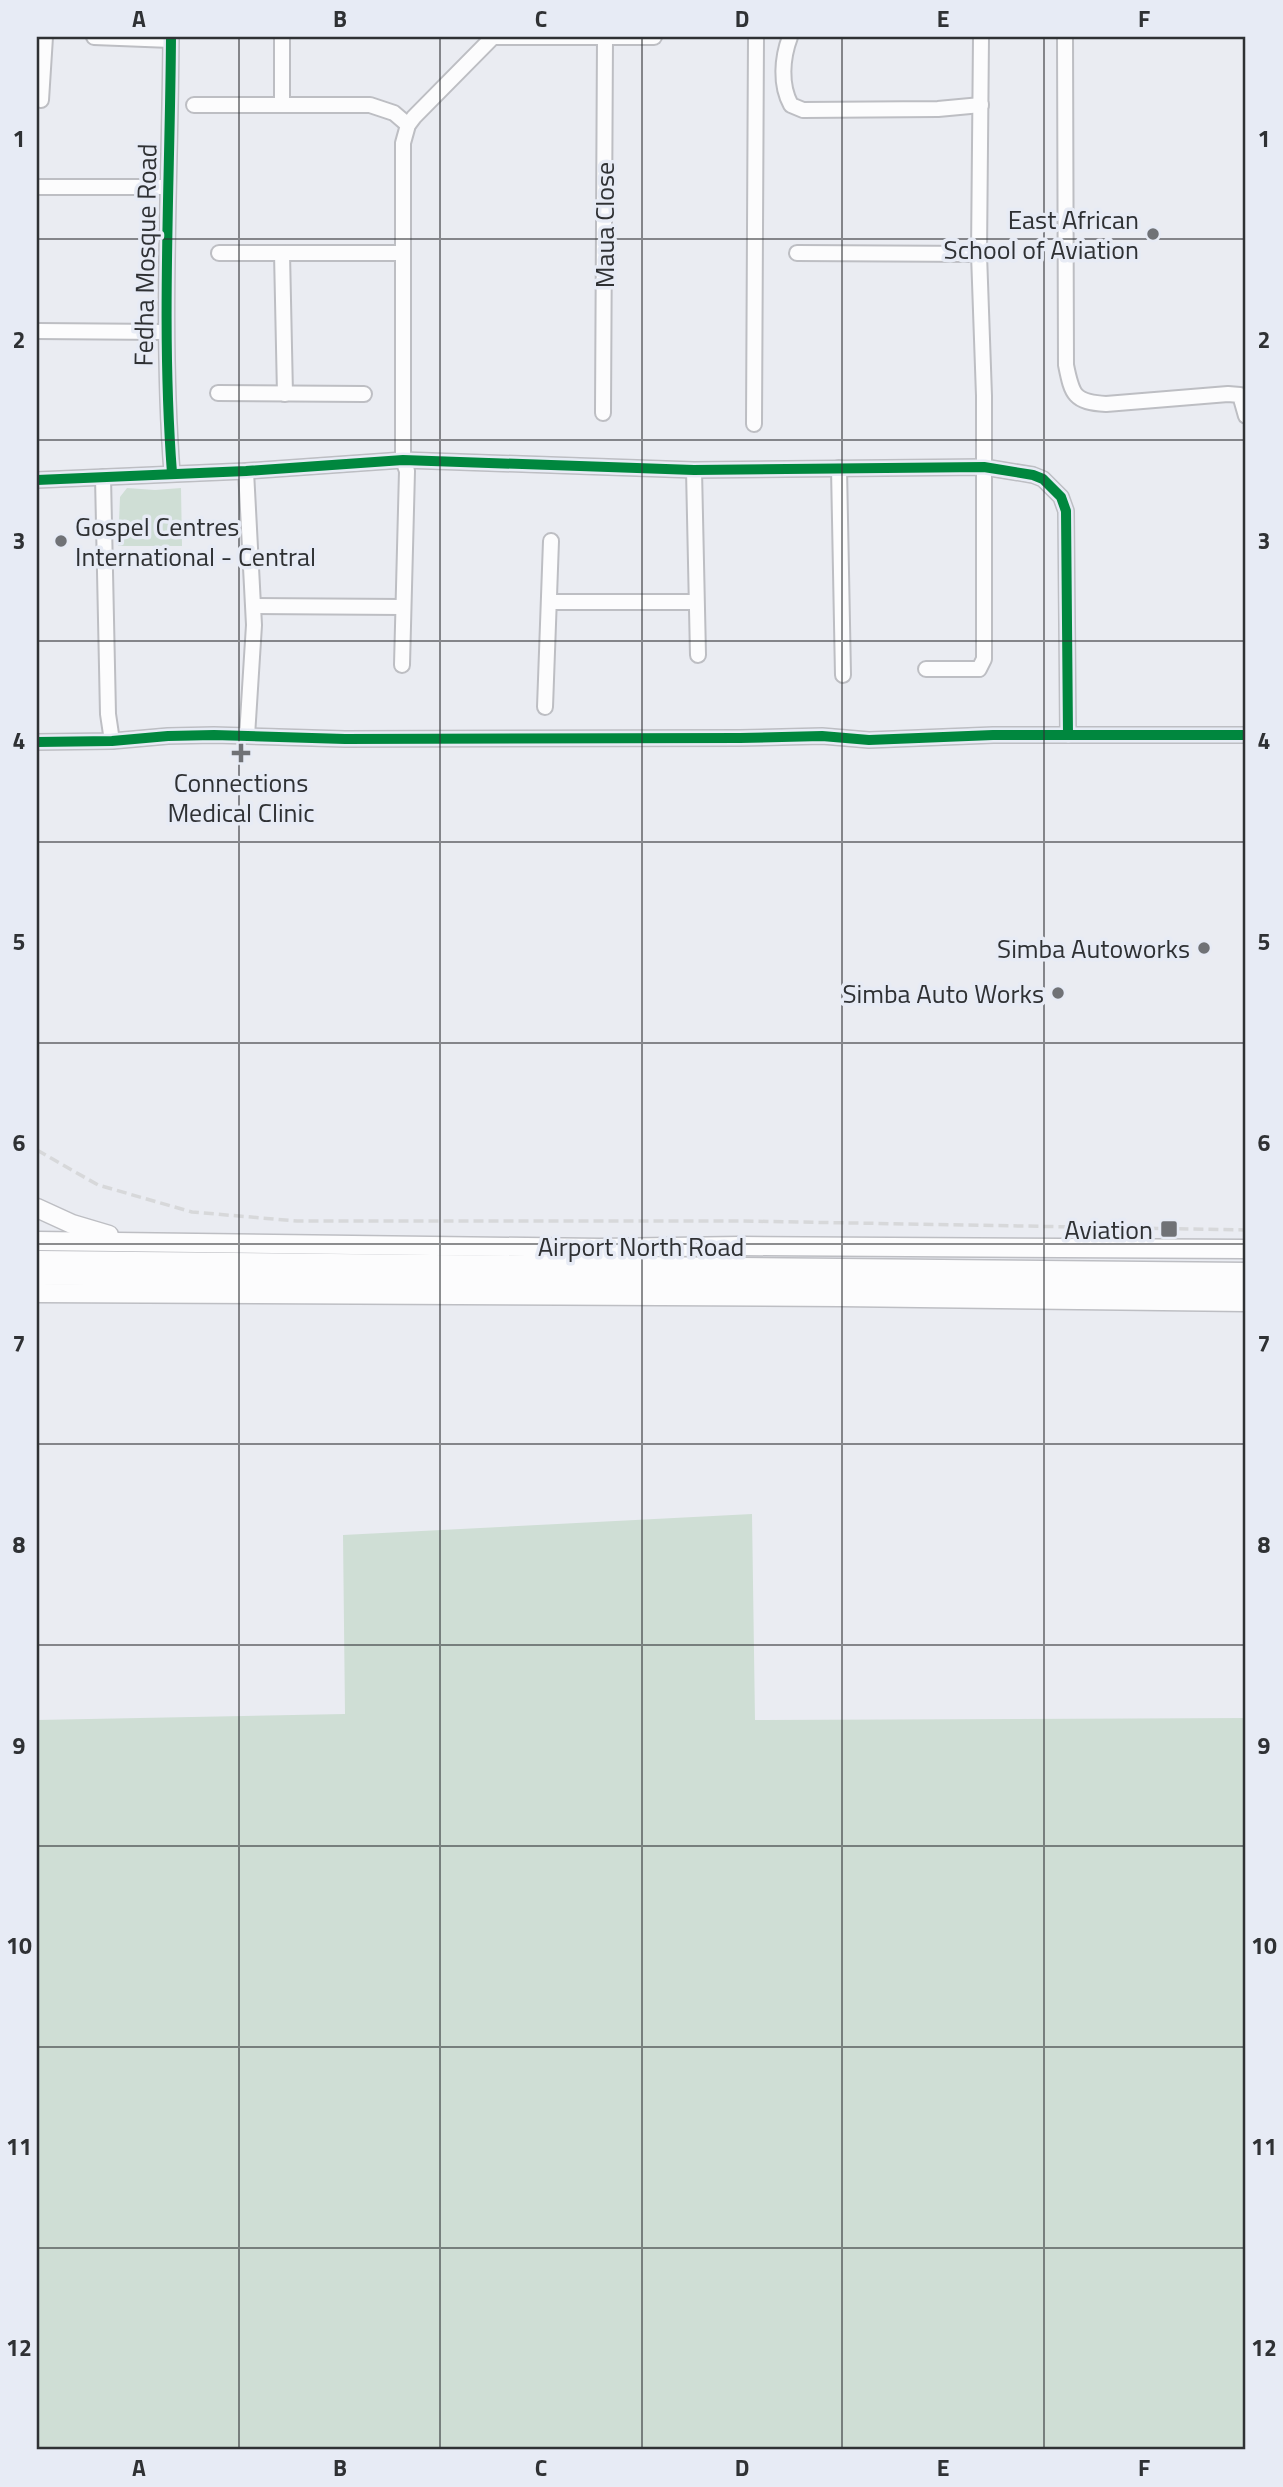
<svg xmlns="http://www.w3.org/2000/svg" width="1283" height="2487" font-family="'Titillium Web',sans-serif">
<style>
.green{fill:#cfded5}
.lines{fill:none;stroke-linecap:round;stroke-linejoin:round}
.minor-casing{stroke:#bdbec3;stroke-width:18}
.major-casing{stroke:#bdbec3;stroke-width:21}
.minor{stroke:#fcfcfd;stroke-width:14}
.major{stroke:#fcfcfd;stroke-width:18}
.rail{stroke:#d7d8da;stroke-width:3.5;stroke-dasharray:10 5;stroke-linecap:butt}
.cycleway-casing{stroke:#e7ebf5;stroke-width:15}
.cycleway{stroke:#00873e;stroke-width:10}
.grid{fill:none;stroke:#2f3134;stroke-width:2;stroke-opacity:0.55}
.poi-dot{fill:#707276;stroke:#e7ebf5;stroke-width:2.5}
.labels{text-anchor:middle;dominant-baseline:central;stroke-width:7;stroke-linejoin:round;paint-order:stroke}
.poi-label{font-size:26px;fill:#2f3134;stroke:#e7ebf5;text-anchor:end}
.street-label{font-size:26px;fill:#2f3134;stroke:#e7ebf5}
.neatline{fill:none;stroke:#2f3134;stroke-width:2.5}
.grid-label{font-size:23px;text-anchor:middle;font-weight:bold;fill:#2f3134}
</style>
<rect width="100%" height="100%" fill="#eaecf2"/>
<!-- green -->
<g class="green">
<polygon points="127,488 155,490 181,488 182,546 118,546 120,497"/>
<polygon points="752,1514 755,1720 1246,1718 1246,2450 37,2450 37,1720 345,1714 343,1535"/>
</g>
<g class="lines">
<defs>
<g id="minor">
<polyline points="94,37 171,40"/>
<path d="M171 37C170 183 161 328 172 473"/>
<polyline points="282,37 282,105"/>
<polyline points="492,37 654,37"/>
<path d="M790 37C782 58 780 85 791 105L803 110 938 109 981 105"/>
<path d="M1065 37 1066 365C1072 395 1074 402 1106 404L1228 394 1240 395 1246 416"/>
<polyline points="41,100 45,37"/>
<polyline points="194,105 370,105 394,113 408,125"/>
<polyline points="37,187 167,187"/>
<polyline points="219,253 403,253"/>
<polyline points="282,253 285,394"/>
<polyline points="797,253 979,254"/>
<polyline points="37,331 165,332"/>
<polyline points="218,393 364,394"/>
<polyline points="603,413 605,38"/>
<polyline points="754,424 756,37"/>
<polyline points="839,468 843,675"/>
<polyline points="694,470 698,655"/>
<polyline points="246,471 254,625 247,736"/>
<polyline points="103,477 108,714 112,741"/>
<polyline points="37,480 246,471 403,460 694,470 984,467 1033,475 1043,479 1061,497 1066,511 1068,735"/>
<polyline points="549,602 695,602"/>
<polyline points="254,606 402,607"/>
<polyline points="402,665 407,471 403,460 403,143 408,125 414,117 493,37"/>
<polyline points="926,669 979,669 984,659 984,396 979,254 981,37"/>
<polyline points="545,707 551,541"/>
<polyline points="37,742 112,741 168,736 214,735 345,739 740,738 822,736 869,740 993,735 1246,735"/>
</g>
<g id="major">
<polyline points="37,1208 72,1224 109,1235"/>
<polyline points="37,1241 600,1248 741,1246 1246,1249"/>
<polyline points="37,1260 1246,1272"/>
<path d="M37 1275C440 1283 843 1280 1246 1286"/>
<polyline points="37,1293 841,1297 1246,1302"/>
</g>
</defs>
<!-- minor casing -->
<use href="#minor" class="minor-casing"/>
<!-- major casing -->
<use href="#major" class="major-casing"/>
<!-- minor -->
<use href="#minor" class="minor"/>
<!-- major -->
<use href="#major" class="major"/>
<!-- rail -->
<polyline class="rail" points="37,1150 98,1185 192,1212 297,1221 741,1221 1246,1230"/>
<defs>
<g id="cycleway">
<path d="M171 37C170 183 161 328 172 473"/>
<polyline points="37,480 246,471 403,460 694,470 984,467 1033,475 1043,479 1061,497 1066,511 1068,735"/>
<polyline points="37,742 112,741 168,736 214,735 345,739 740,738 822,736 869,740 993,735 1246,735"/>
</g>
</defs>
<!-- cycleway casing -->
<use href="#cycleway" class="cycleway-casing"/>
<!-- cycleway -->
<use href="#cycleway" class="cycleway"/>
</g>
<!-- grid -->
<path class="grid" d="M239 37V2450M440 37V2450M642 37V2450M842 37V2450M1044 37V2450M37 239H1246M37 440H1246M37 641H1246M37 842H1246M37 1043H1246M37 1244H1246M37 1444H1246M37 1645H1246M37 1846H1246M37 2047H1246M37 2248H1246"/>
<!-- markers -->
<g class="poi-dot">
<circle cx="1153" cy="234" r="7"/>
<circle cx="61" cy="541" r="7"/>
<path d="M237.5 742.5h7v7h7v7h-7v7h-7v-7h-7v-7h7z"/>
<circle cx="1204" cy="948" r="7"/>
<circle cx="1058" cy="993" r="7"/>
<rect x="1160" y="1220" width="18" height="18" rx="3.5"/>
</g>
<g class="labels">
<!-- poi labels -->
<g class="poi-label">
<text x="1139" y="219">East African<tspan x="1139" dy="30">School of Aviation</tspan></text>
<text x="75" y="526" text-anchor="start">Gospel Centres<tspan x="75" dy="30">International - Central</tspan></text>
<text x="241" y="782" text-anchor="middle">Connections<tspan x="241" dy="30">Medical Clinic</tspan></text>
<text x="1190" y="948">Simba Autoworks</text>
<text x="1044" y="993">Simba Auto Works</text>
<text x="1153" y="1229">Aviation</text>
</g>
<!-- street labels -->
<g class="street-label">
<text transform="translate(604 225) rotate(-90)">Maua Close</text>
<text transform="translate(145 255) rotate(-89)">Fedha Mosque Road</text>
<text x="641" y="1246">Airport North Road</text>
</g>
</g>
<!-- border -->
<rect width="1283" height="2487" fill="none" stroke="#e7ebf5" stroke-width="77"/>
<rect x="38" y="38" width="1206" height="2410" class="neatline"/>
<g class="grid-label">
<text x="139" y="27">A</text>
<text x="340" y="27">B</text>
<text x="541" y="27">C</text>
<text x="742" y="27">D</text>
<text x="943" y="27">E</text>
<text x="1144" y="27">F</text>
<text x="19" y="147">1</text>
<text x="1264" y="147">1</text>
<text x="19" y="348">2</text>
<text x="1264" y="348">2</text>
<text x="19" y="549">3</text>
<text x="1264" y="549">3</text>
<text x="19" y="749">4</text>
<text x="1264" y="749">4</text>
<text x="19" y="950">5</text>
<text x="1264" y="950">5</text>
<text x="19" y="1151">6</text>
<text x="1264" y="1151">6</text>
<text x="19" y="1352">7</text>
<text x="1264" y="1352">7</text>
<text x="19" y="1553">8</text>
<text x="1264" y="1553">8</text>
<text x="19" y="1754">9</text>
<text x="1264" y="1754">9</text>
<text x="19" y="1954">10</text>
<text x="1264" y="1954">10</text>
<text x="19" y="2155">11</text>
<text x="1264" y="2155">11</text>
<text x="19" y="2356">12</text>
<text x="1264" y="2356">12</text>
<text x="139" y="2476">A</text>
<text x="340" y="2476">B</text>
<text x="541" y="2476">C</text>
<text x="742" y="2476">D</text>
<text x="943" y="2476">E</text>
<text x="1144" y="2476">F</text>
</g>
</svg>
